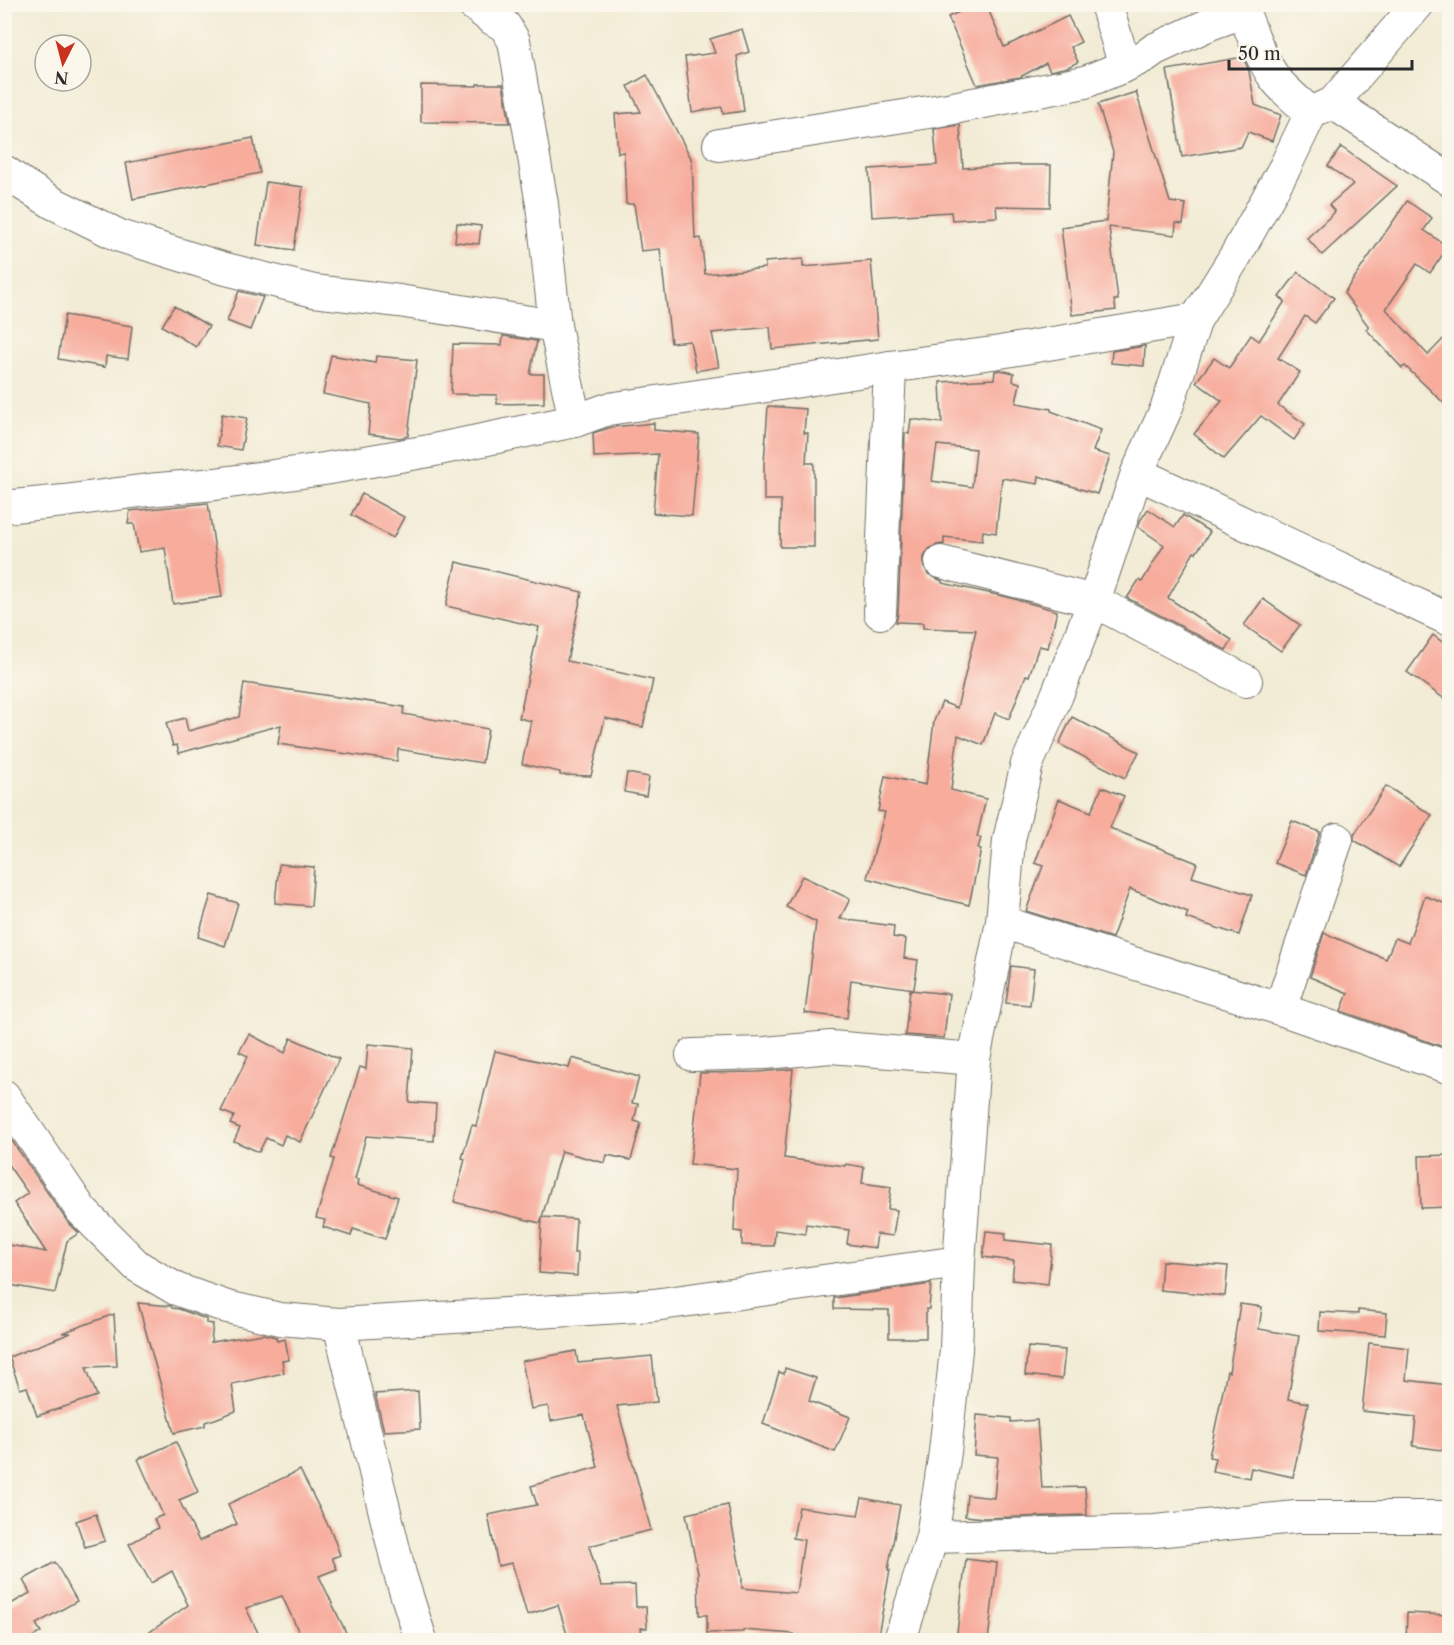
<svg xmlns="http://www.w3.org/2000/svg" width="1454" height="1645" font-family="'Libre Caslon Text',serif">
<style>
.building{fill:#f7ac9c;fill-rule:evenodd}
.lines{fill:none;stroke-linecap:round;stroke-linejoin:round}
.minor-casing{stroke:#716f67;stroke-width:34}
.minor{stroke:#fff;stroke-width:32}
</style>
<rect width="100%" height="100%" fill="#fbf7ec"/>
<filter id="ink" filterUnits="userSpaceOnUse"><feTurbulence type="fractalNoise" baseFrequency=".0167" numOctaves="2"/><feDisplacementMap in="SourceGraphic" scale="12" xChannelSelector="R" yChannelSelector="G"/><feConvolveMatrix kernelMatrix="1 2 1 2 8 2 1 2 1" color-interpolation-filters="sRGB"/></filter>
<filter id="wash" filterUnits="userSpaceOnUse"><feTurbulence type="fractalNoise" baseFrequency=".008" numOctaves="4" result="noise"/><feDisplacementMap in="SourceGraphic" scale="24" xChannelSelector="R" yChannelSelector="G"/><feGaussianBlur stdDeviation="1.35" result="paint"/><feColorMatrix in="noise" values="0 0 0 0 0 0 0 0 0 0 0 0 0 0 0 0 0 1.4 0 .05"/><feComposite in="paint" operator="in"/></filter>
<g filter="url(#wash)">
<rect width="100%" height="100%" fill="#f2ecd6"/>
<g id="blocks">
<!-- building -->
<g class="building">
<polygon points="977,4 986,4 1004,47 1068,16 1081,42 1071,47 1078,62 1068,67 1050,71 1046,63 1020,77 977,85 948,17"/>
<polygon points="742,29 749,52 737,56 744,111 723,114 722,107 692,112 685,57 715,53 710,39"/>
<polygon points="1243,57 1249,71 1255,105 1281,115 1272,141 1248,132 1241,147 1182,157 1167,70"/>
<polygon points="647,75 692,160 695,239 701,238 705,274 765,268 765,262 803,259 803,267 871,261 878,339 772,349 770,327 712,333 719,367 696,371 690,341 671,343 660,249 641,251 634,204 626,204 624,152 618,153 615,114 641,112 628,86"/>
<polygon points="477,84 503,84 510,123 421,122 421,85 477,86"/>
<polygon points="1136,92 1170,202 1186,204 1183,224 1176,223 1175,235 1109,227 1118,300 1114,300 1116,310 1072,315 1061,227 1106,221 1113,152 1098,104"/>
<polygon points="960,125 963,168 1011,165 1051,165 1050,207 996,206 997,217 952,220 951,212 872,217 869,169 937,165 934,129"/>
<polygon points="253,138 260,173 133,199 126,163"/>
<polygon points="1341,147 1397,186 1322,255 1307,238 1335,212 1329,205 1353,184 1328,166"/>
<polygon points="266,182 303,187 294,250 257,245"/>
<polygon points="1407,201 1432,218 1424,230 1448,247 1430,273 1417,264 1386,309 1428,355 1449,333 1449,408 1405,366 1402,368 1366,329 1369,327 1344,293"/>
<polygon points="457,223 481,226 479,244 455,242"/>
<polygon points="1298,272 1334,298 1315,323 1305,316 1278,358 1300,372 1278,405 1305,424 1294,440 1261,416 1224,459 1194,434 1222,401 1196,382 1214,358 1229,368 1251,335 1259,341 1285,301 1279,297"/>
<polygon points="239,291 263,297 250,330 227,321"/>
<polygon points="174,306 209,326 196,347 162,326"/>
<polygon points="65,315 132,326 128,359 106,356 105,367 58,359"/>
<polygon points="503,336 537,341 530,374 544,374 544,403 497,404 497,395 451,394 453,344 502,345"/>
<polygon points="1145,346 1144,366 1111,363 1112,351"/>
<polygon points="331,355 375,363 376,356 417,360 408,436 400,438 368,434 371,404 323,394"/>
<path d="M1000 370 1014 373 1013 381 1020 383 1016 403 1051 409V411L1101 430 1093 451 1110 456 1097 494 1039 476 1038 484 1002 478 996 533 983 531 982 541 944 537V544L936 545 929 549 924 557V566L928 574 942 581V583L1007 597 1057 611 1048 648 1039 646 1029 676 1026 675 1009 719 995 713 983 745 958 735 951 790 986 799 977 837 981 838 978 848 981 849 969 905 922 894 867 878 885 812 878 811 885 776 926 785 934 721 942 702 957 708 976 630 923 628V623L896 622 898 614 905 433 909 434 911 419 942 423 940 382 994 379 995 371ZM937 445 976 449 972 487 932 481Z"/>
<polygon points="768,406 806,409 804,433 808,433 806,463 814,463 814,547 780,547 781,500 764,500 764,463"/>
<polygon points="222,414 247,418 241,450 217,446"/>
<polygon points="654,423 654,430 699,434 692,516 653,513 658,454 594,457 593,433 612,427"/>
<polygon points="362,494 404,517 393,538 351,515"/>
<polygon points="208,503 222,597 173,604 165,548 139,552 134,524 128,524 130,511"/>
<polygon points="1148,509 1175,527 1183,515 1210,532 1196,553 1194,552 1168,598 1232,640 1226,650 1127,598 1139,580 1142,582 1164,545 1138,527 1140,521"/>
<polygon points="456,562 582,592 567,661 653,680 643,727 605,718 591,776 560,775 560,772 522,764 531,721 519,718 539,627 446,606"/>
<polygon points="1263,599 1300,625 1281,651 1244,625"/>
<polygon points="1433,635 1449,647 1449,702 1407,672"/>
<polygon points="244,683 404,707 403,714 488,729 482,763 398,749 397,761 278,744 281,725 179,753 177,745 173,746 166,723 185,718 188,731 239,717"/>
<polygon points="1072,717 1139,752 1125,778 1059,744"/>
<polygon points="627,773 649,777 646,796 624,792"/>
<polygon points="1386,786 1432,815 1399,867 1354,840 1354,835"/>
<polygon points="1102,787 1124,796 1110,828 1197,863 1192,877 1252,895 1239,935 1186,918 1188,912 1130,889 1112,938 1026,911 1043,866 1035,863 1059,799 1091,812"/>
<polygon points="1292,821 1320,832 1306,875 1275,863"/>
<polygon points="279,864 314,867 311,906 275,903"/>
<polygon points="802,876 850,899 840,919 894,926 893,937 906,939 904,958 918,960 914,989 851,980 847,1018 805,1013 816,922 786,907"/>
<polygon points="211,895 238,903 225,946 198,937"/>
<polygon points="1425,896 1449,905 1449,1049 1341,1011 1348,993 1310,977 1324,933 1386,959 1395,938 1408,943"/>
<polygon points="1011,966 1034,969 1030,1005 1006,1003"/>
<polygon points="910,990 949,994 944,1038 905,1035"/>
<polygon points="249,1034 285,1053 291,1038 339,1059 300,1142 285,1135 281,1145 266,1138 259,1152 234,1141 240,1128 230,1124 234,1116 221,1111 248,1056 239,1052"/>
<polygon points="368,1044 413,1048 409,1102 436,1104 434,1141 366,1136 355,1179 358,1180 357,1185 398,1197 385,1239 353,1229 351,1236 323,1227 325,1220 316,1218 334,1159 331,1158 360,1067 366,1069"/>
<polygon points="495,1051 569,1068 572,1058 639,1077 632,1103 638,1104 634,1121 641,1123 631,1160 607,1155 605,1163 561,1151 542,1217 576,1219 574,1253 578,1253 577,1276 539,1273 542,1218 540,1223 454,1202 465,1159 462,1158 472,1125 476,1126"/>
<polygon points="793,1069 784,1158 845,1166 846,1164 864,1167 862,1183 891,1187 888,1209 897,1210 893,1236 877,1234 875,1248 847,1244 849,1230 806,1224 805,1234 775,1230 774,1246 742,1245 742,1232 734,1231 737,1169 690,1164 700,1073 758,1072"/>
<polygon points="4,1129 67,1221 79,1233 67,1241 55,1293 4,1284 4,1244 46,1252 27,1223 28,1223 14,1203 28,1193 4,1159"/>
<polygon points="1449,1155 1449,1207 1421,1208 1419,1156"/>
<polygon points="986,1231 1006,1233 1005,1240 1052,1245 1048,1284 1012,1280 1014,1261 983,1257"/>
<polygon points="1162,1261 1228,1266 1225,1296 1160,1290"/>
<polygon points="931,1284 929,1309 926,1309 926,1338 889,1338 889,1310 834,1309 834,1298"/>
<polygon points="138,1303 171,1306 172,1308 179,1309 206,1319 206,1323 213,1324 211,1342 263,1334 276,1337 277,1341 285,1339 289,1360 282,1361 284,1373 232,1384 236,1411 215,1419 205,1422 205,1426 174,1433"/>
<polygon points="1240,1304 1262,1307 1259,1329 1299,1336 1288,1399 1308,1403 1293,1477 1251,1468 1249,1478 1212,1471 1215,1458 1209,1457 1227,1371 1229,1372"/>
<polygon points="1358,1310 1387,1313 1385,1335 1319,1331 1320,1312 1358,1314"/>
<polygon points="114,1314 117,1366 86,1367 97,1396 37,1416 27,1387 20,1389 9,1357 71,1333 62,1333"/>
<polygon points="1369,1343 1409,1348 1406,1380 1449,1385 1449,1451 1413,1446 1416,1417 1362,1411"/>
<polygon points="1028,1347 1065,1350 1062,1379 1025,1375"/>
<polygon points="576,1351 578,1363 652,1356 657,1402 617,1406 651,1530 589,1546 601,1586 635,1585 636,1607 646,1607 647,1628 641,1628 642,1641 569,1641 558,1605 527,1615 512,1563 498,1566 488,1515 537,1505 531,1486 598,1467 584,1415 551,1421 548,1406 531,1409 522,1361"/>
<polygon points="785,1368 816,1378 809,1401 850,1417 835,1452 763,1424 779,1372 784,1374"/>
<polygon points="418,1391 420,1429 384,1431 375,1394"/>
<polygon points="977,1415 1011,1418 1011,1422 1037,1420 1042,1488 1085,1487 1087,1515 984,1518 965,1516 967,1495 994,1498 998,1457 974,1455"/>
<polygon points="176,1442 198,1492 179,1500 199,1541 237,1524 228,1504 300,1470 332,1533 340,1555 332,1558 337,1569 319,1576 350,1641 303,1641 282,1596 246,1608 262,1641 137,1641 188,1605 172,1571 151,1583 129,1544 158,1528 154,1519 163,1515 138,1459"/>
<polygon points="862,1498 900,1505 888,1570 890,1570 877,1641 793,1641 794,1634 743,1630 743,1632 707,1633 707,1615 699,1615 698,1573 686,1514 728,1505 742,1577 742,1588 796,1593 804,1540 793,1538 799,1507 858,1515"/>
<polygon points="96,1514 105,1541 85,1547 76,1521"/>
<polygon points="966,1559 997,1563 988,1641 956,1641"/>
<polygon points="55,1562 77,1601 36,1624 41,1632 26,1641 4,1641 4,1608 30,1593 23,1580"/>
<polygon points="1407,1613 1449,1615 1449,1641 1406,1641"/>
</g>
</g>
</g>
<g filter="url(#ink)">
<use href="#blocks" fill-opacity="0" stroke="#716f67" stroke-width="1.5"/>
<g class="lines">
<defs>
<g id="minor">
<polyline points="473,4 491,18 505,26 514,41 542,204 555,326"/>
<polyline points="1106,4 1125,66 1145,56 1155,49 1210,24 1243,12"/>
<path d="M1241 4C1248 24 1262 61 1274 77 1284 91 1299 102 1311 113"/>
<polyline points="1333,103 1450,180"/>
<polyline points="719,145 948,109 1085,82 1125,66"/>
<polyline points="4,171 24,185 53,203 120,236 222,268 314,291 399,301 555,326 575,421"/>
<polyline points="1137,473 1450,620"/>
<polyline points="4,507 64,501 148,490 215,484 324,469 429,451 575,421 608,409 794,382 890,367 1000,352 1196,319"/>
<polyline points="941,562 1094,601 1246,681"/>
<polyline points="880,613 890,367"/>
<polyline points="1002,922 1280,1009 1450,1068"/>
<polyline points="1280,1009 1337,839"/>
<polyline points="692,1055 765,1053 831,1047 974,1059"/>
<polyline points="4,1096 82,1211 137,1266 176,1289 227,1307 280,1319 339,1324 654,1305 959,1262"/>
<polyline points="339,1324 400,1574 421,1640"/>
<polyline points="932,1537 1155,1531 1296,1517 1450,1517"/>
<polyline points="900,1640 932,1537 945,1452 956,1350 959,1262 974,1059 1002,922 1009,840 1027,764 1057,695 1094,601 1137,473 1167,407 1196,319 1236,255 1285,167 1311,113 1333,103 1418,4"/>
</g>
</defs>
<!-- minor casing -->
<use href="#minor" class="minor-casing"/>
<!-- minor -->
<use href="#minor" class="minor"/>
</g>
</g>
<!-- margin -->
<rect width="1454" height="1645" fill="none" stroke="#fbf7ec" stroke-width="24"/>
<!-- north arrow -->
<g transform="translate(63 63) rotate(186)"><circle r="28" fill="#fbf7ec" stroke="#a8a59f" stroke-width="1.5"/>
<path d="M0-4.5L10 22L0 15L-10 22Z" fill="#c8321e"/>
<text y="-9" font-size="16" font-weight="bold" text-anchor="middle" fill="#2b2b2b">N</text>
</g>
<!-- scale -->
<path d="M1229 60v9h183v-9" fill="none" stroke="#2b2b2b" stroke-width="3"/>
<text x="1238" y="60" font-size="18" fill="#2b2b2b" stroke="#fbf7ec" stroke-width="4.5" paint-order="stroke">50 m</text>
</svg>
